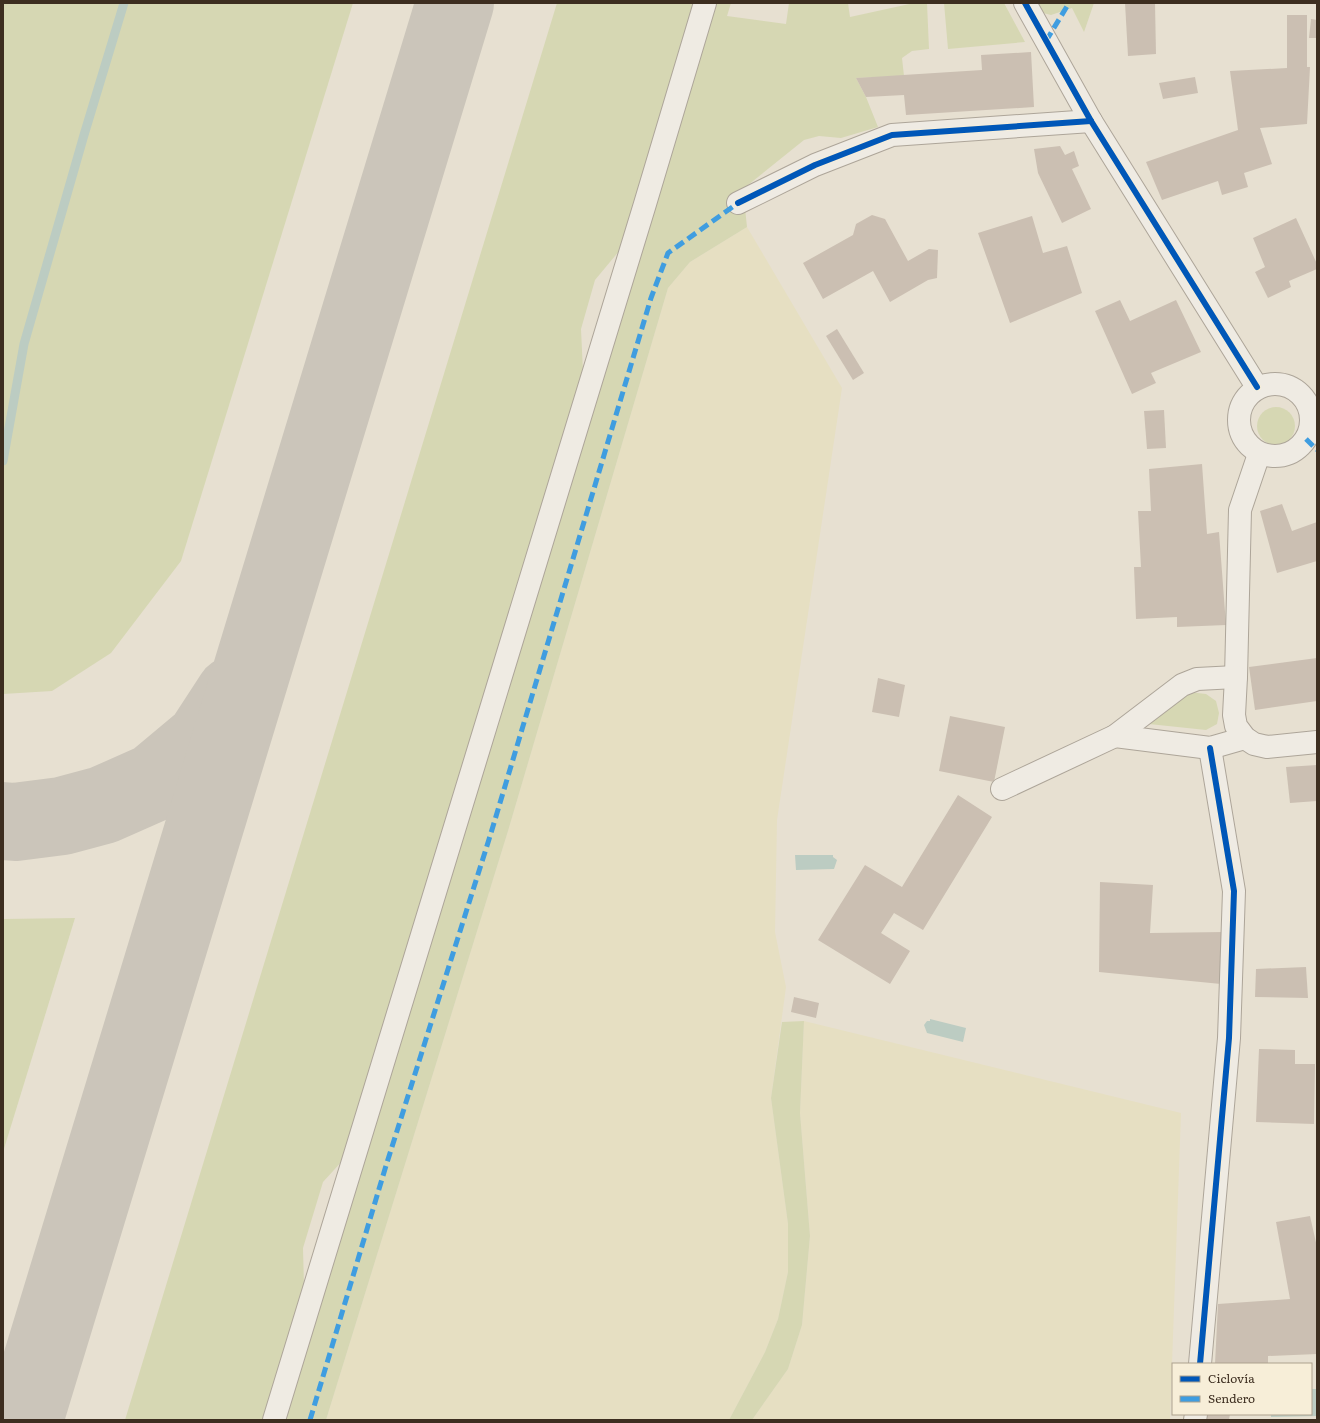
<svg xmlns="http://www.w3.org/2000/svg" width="1320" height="1423" font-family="Literata,serif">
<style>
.farmland{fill:#e6dfc2}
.green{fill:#d6d7b3}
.water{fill:#bcccc2}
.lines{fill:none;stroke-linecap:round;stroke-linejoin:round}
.stream{stroke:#bcccc2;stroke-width:9}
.taxiway{stroke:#cbc5ba;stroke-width:78}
.building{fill:#cbbfb2}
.minor-casing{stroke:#ada599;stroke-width:24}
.minor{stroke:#efebe3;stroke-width:22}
.quiet{stroke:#3f9de0;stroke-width:5;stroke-dasharray:10 5;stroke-linecap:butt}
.cycleway-casing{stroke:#f7eed8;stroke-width:8}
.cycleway{stroke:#0057b8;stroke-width:6}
</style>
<rect width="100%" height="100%" fill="#e7e0d1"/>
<!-- farmland -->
<g class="farmland">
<polygon points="747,227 842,388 777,820 775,932 786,987 771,1098 788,1224 788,1272 778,1319 765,1352 729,1420 326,1420 508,831 668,288 690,262"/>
<polygon points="804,1021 1181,1113 1170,1420 752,1420 788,1369 802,1325 810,1236 800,1113"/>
</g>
<!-- green -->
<g class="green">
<polygon points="3,3 353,3 181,561 111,653 52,691 3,694"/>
<polygon points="557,3 697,3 620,250 595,280 581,329 583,372 344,1159 323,1182 303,1248 304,1287 264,1420 125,1420"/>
<polygon points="713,3 731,3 727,16 786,24 789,3 848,3 850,17 914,3 927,3 929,49 912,51 902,58 904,76 856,78 866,97 878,127 841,138 819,136 804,140 743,189 747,227 690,262 668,288 508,831 326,1420 282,1420"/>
<polygon points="944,3 1004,3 1025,42 948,49"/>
<polygon points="1037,3 1094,3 1084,32 1072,8 1051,15 1043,13"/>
<circle cx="1276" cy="426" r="19"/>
<polygon points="1189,692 1206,694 1216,701 1219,713 1217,724 1206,730 1149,724"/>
<polygon points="75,918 3,1152 3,919"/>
<polygon points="804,1021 800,1113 810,1236 802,1325 788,1369 752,1420 729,1420 765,1352 778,1319 788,1272 788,1224 771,1098 782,1022"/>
</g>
<!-- water -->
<g class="water">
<polygon points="795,855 833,855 833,857 837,860 834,869 796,870"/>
<polygon points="930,1019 966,1028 963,1042 927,1033 924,1025 927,1021 930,1021"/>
<polygon points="1311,1389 1317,1389 1317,1416 1271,1417 1271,1414 1311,1414"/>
</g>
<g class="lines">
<!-- stream -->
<polyline class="stream" points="3,461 24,344 84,135 124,3"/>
<!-- taxiway -->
<g class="taxiway">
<polyline points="3,821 15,822 62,816 103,805 155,782 204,741 234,695"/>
<polyline points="24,1420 455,3"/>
</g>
</g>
<!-- building -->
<g class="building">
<polygon points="1125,3 1155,3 1156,54 1128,56"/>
<polygon points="1287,15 1307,15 1307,67 1310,67 1307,124 1260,128 1272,164 1244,173 1248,187 1222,195 1218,181 1162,200 1146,162 1238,130 1230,71 1287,68"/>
<polygon points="1311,19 1317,20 1317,38 1309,38"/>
<polygon points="1031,52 1034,107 906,115 904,95 866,97 856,78 982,70 981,55"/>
<polygon points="1195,77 1198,93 1163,99 1159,83"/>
<polygon points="1060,146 1065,155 1074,151 1079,166 1072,169 1091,209 1062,223 1038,173 1034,149"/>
<polygon points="872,215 885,219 908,261 929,249 938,250 937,278 928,280 890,302 873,271 823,299 803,263 853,235 856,224"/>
<polygon points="1032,216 1043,253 1067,246 1082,293 1010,323 978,233"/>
<polygon points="1296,218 1317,264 1317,269 1289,281 1291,287 1268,298 1255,272 1265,267 1253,238"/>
<polygon points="1120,300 1130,321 1176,300 1201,352 1151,373 1156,383 1132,394 1095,311"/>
<polygon points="837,329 864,373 853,380 826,336"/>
<polygon points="1164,410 1166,448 1147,449 1144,411"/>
<polygon points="1202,464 1207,534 1219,532 1226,625 1177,627 1177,617 1136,619 1134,567 1141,567 1138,511 1151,511 1149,469"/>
<polygon points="1282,504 1292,531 1317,522 1317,561 1277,573 1260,511"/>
<polygon points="1317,658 1317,701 1255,710 1249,667"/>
<polygon points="878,678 905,685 899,717 872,712"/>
<polygon points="950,716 1005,727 994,782 939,771"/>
<polygon points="1317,765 1317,801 1290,803 1286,767"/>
<polygon points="958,795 992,817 923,930 894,913 881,933 910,951 890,984 818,940 865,865 902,887"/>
<polygon points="1100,882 1153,885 1150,933 1224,932 1221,984 1099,972"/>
<polygon points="1306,967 1308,998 1255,997 1256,969"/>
<polygon points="794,997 819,1003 816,1018 791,1012"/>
<polygon points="1259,1049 1295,1050 1295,1064 1315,1064 1314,1124 1256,1122"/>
<polygon points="1310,1216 1317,1247 1317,1354 1268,1356 1268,1364 1215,1364 1218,1304 1290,1299 1276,1222"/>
<polygon points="1203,1414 1230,1414 1229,1420 1202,1420"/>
</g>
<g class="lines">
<defs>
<g id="minor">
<polyline points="1025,3 1091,121 1257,387"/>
<polyline points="738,203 815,165 892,135 1091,121"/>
<circle cx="1275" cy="420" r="36"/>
<polyline points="1259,454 1240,510 1236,677 1234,715 1236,726 1245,738 1254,744 1267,747 1317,742"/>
<polyline points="1115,736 1210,748 1245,738"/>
<polyline points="1002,789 1115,736 1182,685 1197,679 1236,677"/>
<polyline points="1200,1364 1229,1038 1234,891 1210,748"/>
<polyline points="274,1420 645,204 705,3"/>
<polyline points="1195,1420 1196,1414"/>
</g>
</defs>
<!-- minor casing -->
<use href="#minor" class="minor-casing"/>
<!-- minor -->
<use href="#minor" class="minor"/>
<!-- quiet -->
<g class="quiet">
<polyline points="1046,41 1069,3"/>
<polyline points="1306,439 1317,450"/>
<polyline points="310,1420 385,1169 491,833 651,298 668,253 738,203"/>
</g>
<defs>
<g id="cycleway">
<polyline points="1025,3 1091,121 1257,387"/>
<polyline points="738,203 815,165 892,135 1091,121"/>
<polyline points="1200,1364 1229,1038 1234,891 1210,748"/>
</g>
</defs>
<!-- cycleway casing -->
<use href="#cycleway" class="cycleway-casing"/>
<!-- cycleway -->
<use href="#cycleway" class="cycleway"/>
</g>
<!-- border -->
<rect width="1320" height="1423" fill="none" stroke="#3d2e20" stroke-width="8"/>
<!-- legend -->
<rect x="1172" y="1363" width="140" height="52" fill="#f7eed8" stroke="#ada18e"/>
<rect x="1180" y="1376" width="20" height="6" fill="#0057b8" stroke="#ada18e"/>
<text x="1208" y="1383" font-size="12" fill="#3d2e20">Ciclovía</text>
<rect x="1180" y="1396" width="20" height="6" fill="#3f9de0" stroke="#ada18e"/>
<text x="1208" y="1403" font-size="12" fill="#3d2e20">Sendero</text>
</svg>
